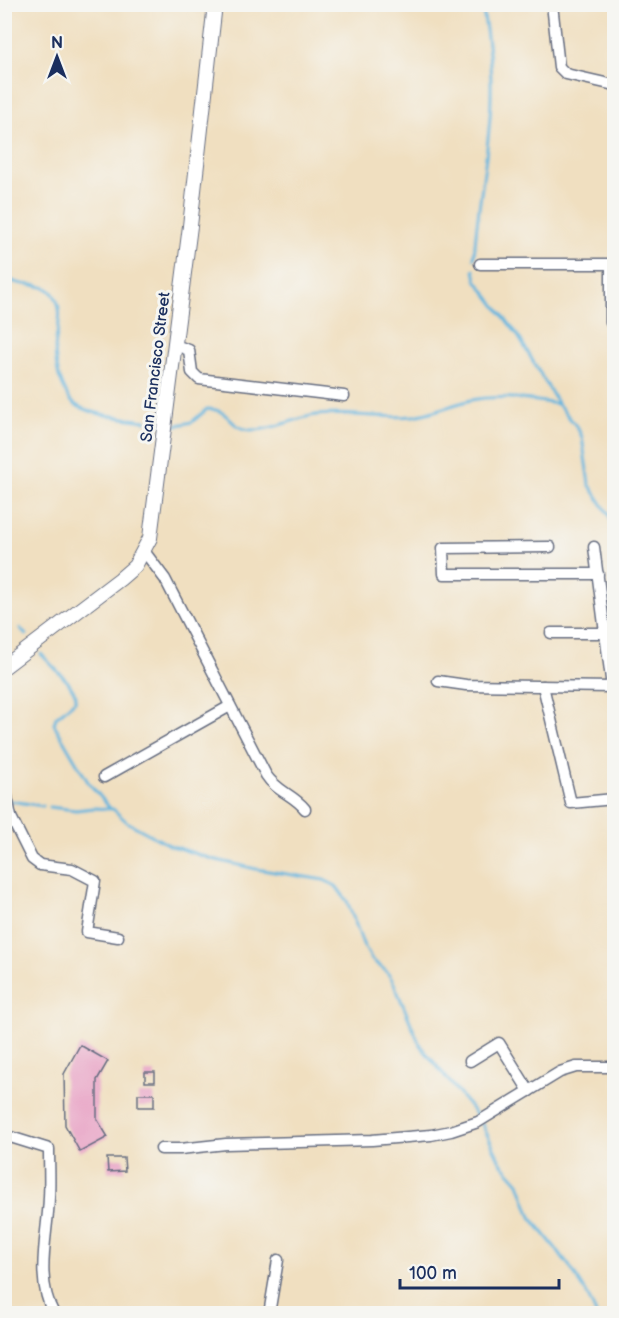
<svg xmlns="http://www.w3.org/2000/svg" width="619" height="1318" font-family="'Balsamiq Sans',sans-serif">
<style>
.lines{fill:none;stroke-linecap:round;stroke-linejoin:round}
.stream{stroke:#63b5de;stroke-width:3}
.building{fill:#e8a3c5}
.minor-casing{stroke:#666d80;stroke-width:13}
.major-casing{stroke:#666d80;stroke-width:16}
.minor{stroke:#fff;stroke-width:10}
.major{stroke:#fff;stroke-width:14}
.labels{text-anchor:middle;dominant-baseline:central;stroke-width:6;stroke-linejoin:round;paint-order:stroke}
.street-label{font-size:16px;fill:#1b2f5e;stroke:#f6f6f2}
</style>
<rect width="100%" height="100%" fill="#f6f6f2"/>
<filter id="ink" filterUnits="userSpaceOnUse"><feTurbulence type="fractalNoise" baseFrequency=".0167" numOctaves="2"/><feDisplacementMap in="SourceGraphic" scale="12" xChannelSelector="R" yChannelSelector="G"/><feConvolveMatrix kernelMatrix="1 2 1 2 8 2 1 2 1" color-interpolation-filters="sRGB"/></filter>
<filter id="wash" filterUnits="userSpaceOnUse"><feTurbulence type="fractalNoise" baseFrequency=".008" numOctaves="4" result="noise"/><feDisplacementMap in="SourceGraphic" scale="24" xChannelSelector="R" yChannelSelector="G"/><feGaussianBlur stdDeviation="1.35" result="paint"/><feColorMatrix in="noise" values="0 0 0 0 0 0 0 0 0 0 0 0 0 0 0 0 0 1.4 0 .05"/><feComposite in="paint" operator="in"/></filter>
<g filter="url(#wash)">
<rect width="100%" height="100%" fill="#f0dfc0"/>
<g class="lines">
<!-- stream -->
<g class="stream">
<path d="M474 258C477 204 490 151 491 97 492 66 487 35 482 4"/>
<polyline points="474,270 476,280 517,334 558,404 577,427 582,437 589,484 609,515 614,530"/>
<path d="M4 276C20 290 45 280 54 295 63 309 59 324 56 339 54 351 56 365 59 376 62 384 66 395 71 401 84 415 127 418 146 421"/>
<path d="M174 426 192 422 207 409C233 409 227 430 254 430 275 430 294 418 316 415 348 412 381 419 413 416 433 413 451 405 471 400 500 394 529 400 558 404"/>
<polyline points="20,628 26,635"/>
<polyline points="41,654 68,682 76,695 75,701 56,717 54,724 88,782 109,807"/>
<polyline points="11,801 43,806"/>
<polyline points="49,807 76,810 93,808 113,809 127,822 169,845 212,859 256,869 324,880 336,886 347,901 363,944 372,960 386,971 393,981 420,1045 478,1117"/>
<polyline points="482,1124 501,1163 519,1183 531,1217 568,1264 586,1292 596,1314"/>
</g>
</g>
<g id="blocks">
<!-- building -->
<g class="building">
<polygon points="80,1045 108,1061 97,1080 97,1119 108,1137 80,1152 65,1125 64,1074"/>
<rect x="145" y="1072" width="10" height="10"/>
<rect x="138" y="1094" width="16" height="13"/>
<polygon points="107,1158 124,1158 125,1171 108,1172"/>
</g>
</g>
</g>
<g filter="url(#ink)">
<use href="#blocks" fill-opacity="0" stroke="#666d80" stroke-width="1.5"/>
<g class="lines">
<defs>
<g id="minor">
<polyline points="552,4 559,67 566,74 614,85"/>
<polyline points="480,264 614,264"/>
<polyline points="611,323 611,264"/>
<polyline points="175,345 189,350 192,372 199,379 344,396"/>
<polyline points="550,547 443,548 444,574 598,574"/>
<polyline points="594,547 612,687 614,696"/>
<path d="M144 551 165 579 266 775C276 791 294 795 305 809"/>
<polyline points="551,633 605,633"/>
<polyline points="438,681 466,685 612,687"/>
<polyline points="543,686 571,803 614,799"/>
<polyline points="104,777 230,706"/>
<polyline points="4,782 11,817 32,859 40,865 72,869 95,881 87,932 118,937"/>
<polyline points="470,1061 499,1043 529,1091"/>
<path d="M4 1135 49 1149C49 1165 50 1181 49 1197 48 1235 34 1278 54 1314"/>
<polyline points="161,1149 180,1149 226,1144 372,1140 431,1135 451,1131 478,1122 560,1072 576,1067 614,1067"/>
<polyline points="269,1314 278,1260"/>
</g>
<polyline id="major" points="4,667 120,579 135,566 150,538 190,226 215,4"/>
</defs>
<!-- minor casing -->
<use href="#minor" class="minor-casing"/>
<!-- major casing -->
<use href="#major" class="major-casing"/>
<!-- minor -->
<use href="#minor" class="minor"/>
<!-- major -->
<use href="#major" class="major"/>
</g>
</g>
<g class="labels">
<!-- street labels -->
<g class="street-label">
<text transform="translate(156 367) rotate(-83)">San Francisco Street</text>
</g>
</g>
<!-- margin -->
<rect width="619" height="1318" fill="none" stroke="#f6f6f2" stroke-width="24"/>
<!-- north arrow -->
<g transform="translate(57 57)" stroke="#f6f6f2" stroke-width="4.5" paint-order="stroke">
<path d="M0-4.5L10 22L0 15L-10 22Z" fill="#1b2f5e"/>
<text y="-9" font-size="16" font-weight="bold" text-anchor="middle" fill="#1b2f5e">N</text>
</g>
<!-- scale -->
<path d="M400 1279v9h159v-9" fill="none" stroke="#1b2f5e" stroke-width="3"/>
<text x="409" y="1279" font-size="18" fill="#1b2f5e" stroke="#f6f6f2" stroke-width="4.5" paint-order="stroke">100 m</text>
</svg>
